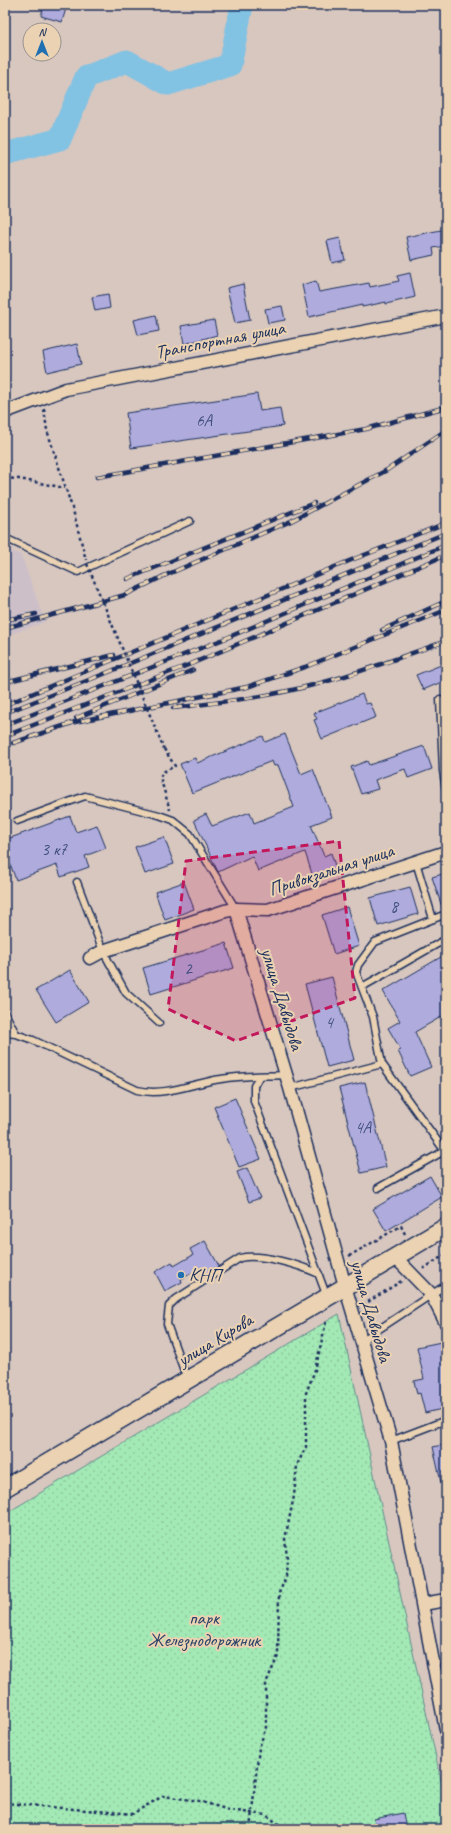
<svg xmlns="http://www.w3.org/2000/svg" width="451" height="1834" font-family="Caveat,sans-serif">
<style>
.built{fill:#ccbfc8}
.green{fill:url(#green-dots);stroke:#5f8c8a}
.lines{fill:none;stroke-linecap:round;stroke-linejoin:round}
.river{stroke:#82c2e3;stroke-width:23}
.building{fill:#afacdd;stroke:#1b2f5e}
.lane-casing{stroke:#1b2f5e;stroke-width:9}
.street-casing{stroke:#1b2f5e;stroke-width:15}
.secondary-casing{stroke:#1b2f5e;stroke-width:20}
.path{stroke:#1b2f5e;stroke-width:2.5;stroke-dasharray:3 3;stroke-linecap:butt}
.lane{stroke:#ead2b2;stroke-width:6}
.street{stroke:#ead2b2;stroke-width:12}
.secondary{stroke:#ead2b2;stroke-width:17}
.rail-casing{stroke:#1b2f5e;stroke-width:4.5}
.rail{stroke:#ead2b2;stroke-width:3;stroke-dasharray:9;stroke-linecap:butt}
.path-bridge{stroke:#1b2f5e;stroke-width:2.5;stroke-dasharray:3 3;stroke-linecap:butt}
.marked{fill:#c2185b;fill-opacity:0.2;stroke:#c2185b;stroke-width:3;stroke-dasharray:8 5;stroke-linejoin:round}
.poi-dot{fill:#1f6fb2;stroke:#ead2b2;stroke-width:1.5}
.labels{text-anchor:middle;dominant-baseline:central;stroke-width:4;stroke-linejoin:round;paint-order:stroke}
.number-label{font-size:17px;fill:#404e7e}
.street-label{font-size:19px;fill:#1b2f5e;stroke:#ead2b2}
.poi-label{font-size:19px;fill:#1b2f5e;stroke:#ead2b2;text-anchor:start}
.park-label{font-size:19px;fill:#294267;stroke:#ead2b2}
</style>
<defs>
<pattern id="green-dots" width="8" height="8" patternUnits="userSpaceOnUse"><rect width="8" height="8" fill="#a3e9b5"/><path d="M2 2h.1M6 6h.1" fill="none" stroke="#8cc89e" stroke-width="1.8" stroke-linecap="round"/></pattern>
</defs>
<rect width="100%" height="100%" fill="#d8c7bf"/>
<filter id="ink" filterUnits="userSpaceOnUse"><feTurbulence type="fractalNoise" baseFrequency=".025" numOctaves="2"/><feDisplacementMap in="SourceGraphic" scale="8" xChannelSelector="R" yChannelSelector="G"/><feConvolveMatrix kernelMatrix="1 2 1 2 8 2 1 2 1" color-interpolation-filters="sRGB"/></filter>
<g filter="url(#ink)">
<!-- built -->
<polygon class="built" points="5,548 21,555 45,622 5,636"/>
<!-- green -->
<polygon class="green" points="339,1314 446,1803 446,1829 5,1829 5,1514"/>
<g class="lines">
<!-- river -->
<polyline class="river" points="5,154 60,139 86,77 127,61 168,84 230,65 242,5"/>
</g>
<!-- building -->
<g class="building">
<polygon points="44,5 67,5 62,22 41,16"/>
<polygon points="446,229 446,246 433,248 434,255 411,260 406,237"/>
<polygon points="340,238 345,260 332,263 327,241"/>
<polygon points="410,273 415,297 386,304 386,302 362,307 362,305 309,317 302,285 316,281 319,292 369,283 370,287 399,281 397,276"/>
<polygon points="243,284 250,320 235,323 227,288"/>
<polygon points="108,294 110,308 95,311 92,297"/>
<polygon points="282,306 285,320 268,323 265,309"/>
<polygon points="156,315 159,331 138,335 134,320"/>
<polygon points="214,320 217,335 184,344 181,326"/>
<polygon points="77,344 81,364 47,372 43,352"/>
<polygon points="257,394 260,411 280,408 283,426 131,448 126,413"/>
<polygon points="446,663 446,680 423,690 416,675"/>
<polygon points="362,694 366,704 370,703 376,717 322,739 314,720 317,719 314,713"/>
<polygon points="285,734 301,774 313,769 332,817 311,825 324,856 331,853 337,872 314,880 305,852 258,871 252,856 218,872 194,820 206,814 212,826 250,812 254,823 294,807 278,765 274,766 272,761 192,793 180,764 195,758 197,763 263,736 265,742"/>
<polygon points="424,746 432,769 408,778 405,769 375,780 378,789 361,794 351,767 367,761 369,765"/>
<polygon points="70,816 76,832 97,825 106,848 85,856 89,867 61,877 57,865 16,880 5,850 5,840"/>
<polygon points="164,837 174,864 145,874 135,847"/>
<polygon points="446,873 446,910 443,910 432,877"/>
<polygon points="184,882 194,909 165,920 155,892"/>
<polygon points="410,887 418,914 378,926 370,898"/>
<polygon points="347,907 359,946 334,954 322,915"/>
<polygon points="226,943 234,968 151,994 143,968"/>
<polygon points="446,954 446,1014 415,1032 431,1067 410,1076 398,1051 401,1050 388,1028 400,1021 383,991"/>
<polygon points="70,970 89,1002 56,1022 36,990"/>
<polygon points="332,977 354,1060 327,1067 305,984"/>
<polygon points="365,1082 386,1167 361,1173 339,1088"/>
<polygon points="235,1098 261,1159 239,1167 214,1107"/>
<polygon points="247,1168 260,1198 249,1202 237,1172"/>
<polygon points="430,1176 442,1197 386,1231 373,1209"/>
<polygon points="205,1241 219,1266 205,1275 201,1268 181,1279 182,1282 165,1291 155,1272 172,1262 174,1266 193,1255 190,1249"/>
<polygon points="446,1341 446,1408 425,1413 420,1393 417,1394 414,1381 424,1379 417,1347"/>
<polygon points="446,1444 446,1487 442,1487 433,1447"/>
<polygon points="403,1813 406,1829 376,1829 374,1819"/>
</g>
<g class="lines">
<defs>
<g id="lane">
<polyline points="5,538 78,572 190,521"/>
<polyline points="440,699 443,771 446,790"/>
<polyline points="17,821 85,796 159,815 173,820 190,834 236,909"/>
<polyline points="416,862 433,919"/>
<polyline points="77,882 103,951 126,993 159,1023"/>
<polyline points="362,987 446,939"/>
<polyline points="5,1013 16,1034"/>
<path d="M5 1033 16 1034 33 1040 137 1090C165 1097 193 1083 221 1079 242 1075 265 1076 286 1075"/>
<polyline points="259,1077 254,1086 254,1101 327,1297"/>
<polyline points="290,1088 382,1064"/>
<polyline points="444,1150 382,1064 373,1017 356,972 358,965 375,942 446,914"/>
<polyline points="378,1188 446,1150"/>
<polyline points="361,1341 446,1285"/>
<path d="M187 1379 167 1324 169 1306 176 1299 240 1258C260 1253 300 1265 319 1274"/>
<polyline points="391,1441 446,1420"/>
</g>
<g id="street">
<polyline points="5,412 66,389 446,316"/>
<polyline points="236,909 290,1088 345,1286 391,1441 446,1730"/>
<polyline points="90,958 103,951 225,911 236,909 268,910 446,852"/>
<polyline points="396,1258 431,1294 446,1323"/>
<polyline points="423,1604 446,1600"/>
</g>
<polyline id="secondary" points="5,1488 446,1227"/>
</defs>
<!-- lane casing -->
<use href="#lane" class="lane-casing"/>
<!-- street casing -->
<use href="#street" class="street-casing"/>
<!-- secondary casing -->
<use href="#secondary" class="secondary-casing"/>
<!-- path -->
<g class="path">
<polyline points="44,409 47,430 74,514 86,560"/>
<polyline points="5,478 19,479 65,488"/>
<polyline points="164,749 175,766 163,772 160,777 170,810"/>
<polyline points="349,1256 401,1226 405,1234"/>
<polyline points="423,1269 446,1254"/>
<polyline points="363,1305 403,1280"/>
<polyline points="5,1803 132,1814 163,1796 199,1801 229,1810 266,1815 285,1829"/>
<polyline points="250,1829 259,1748 266,1727 266,1683 278,1656 279,1593 286,1577 287,1558 285,1539 294,1496 297,1465 306,1447 306,1393 315,1370 326,1322"/>
</g>
<!-- lane -->
<use href="#lane" class="lane"/>
<!-- street -->
<use href="#street" class="street"/>
<!-- secondary -->
<use href="#secondary" class="secondary"/>
<defs>
<g id="rail">
<polyline points="97,477 366,429 446,407"/>
<polyline points="127,579 314,503"/>
<polyline points="5,620 36,614"/>
<polyline points="5,628 125,595 166,575 291,521 387,470 446,430"/>
<polyline points="382,630 446,601"/>
<polyline points="5,682 114,655"/>
<polyline points="5,705 349,561 446,523"/>
<path d="M173 708C222 702 269 697 317 684 361 673 403 656 446 641"/>
<polyline points="5,713 104,674 446,533"/>
<polyline points="76,718 193,670"/>
<polyline points="5,725 224,639 446,545"/>
<polyline points="5,736 191,664 446,555"/>
<polyline points="13,743 75,722 247,687 305,667 446,610"/>
</g>
</defs>
<!-- rail casing -->
<use href="#rail" class="rail-casing"/>
<!-- rail -->
<use href="#rail" class="rail"/>
<!-- path-bridge -->
<polyline class="path-bridge" points="87,564 164,749"/>
</g>
</g>
<!-- marked area -->
<path class="marked" d="M339 841 355 998 236 1041 168 1009 186 861Z"/>
<!-- markers -->
<circle class="poi-dot" cx="181" cy="1275" r="4"/>
<g class="labels">
<!-- number labels -->
<g class="number-label">
<text x="204" y="420">6А</text>
<text x="54" y="849">3 к7</text>
<text x="394" y="906">8</text>
<text x="188" y="968">2</text>
<text x="329" y="1022">4</text>
<text x="363" y="1127">4А</text>
</g>
<!-- street labels -->
<g class="street-label">
<text transform="translate(220 340) rotate(-11)">Транспортная улица</text>
<text transform="translate(331 870) rotate(-18)">Привокзальная улица</text>
<text transform="translate(282 999) rotate(73)">улица Давыдова</text>
<text transform="translate(371 1311) rotate(74)">улица Давыдова</text>
<text transform="translate(215 1340) rotate(-31)">улица Кирова</text>
</g>
<!-- poi labels -->
<g class="poi-label">
<text x="189" y="1275">КНП</text>
</g>
<!-- park labels -->
<g class="park-label">
<text x="204" y="1618">парк<tspan x="204" dy="22">Железнодорожник</tspan></text>
</g>
</g>
<!-- margin -->
<rect width="451" height="1834" fill="none" stroke="#ead2b2" stroke-width="20"/>
<rect x="10" y="10" width="431" height="1814" fill="none" stroke="#1b2f5e" stroke-width="1.5" filter="url(#ink)"/>
<!-- north arrow -->
<g transform="translate(42 42)"><circle r="19" fill="#ead2b2" stroke="#979190"/>
<path d="M0-3L7 15L0 10L-7 15Z" fill="#1f6fb2"/>
<text y="-6" font-size="11" font-weight="bold" text-anchor="middle" fill="#1b2f5e">N</text>
</g>
</svg>
